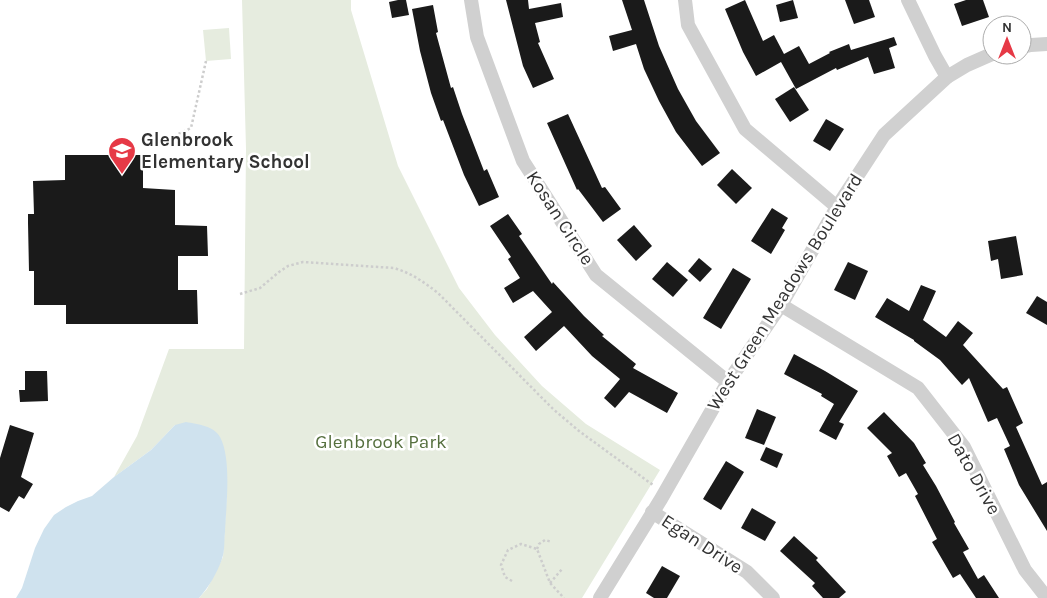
<svg xmlns="http://www.w3.org/2000/svg" width="1047" height="598" font-family="Karla,sans-serif">
<style>
.green{fill:#e6ecdf}
.water{fill:#cfe2ee}
.building{fill:#1a1a1a}
.lines{fill:none;stroke-linecap:round;stroke-linejoin:round}
.path{stroke:#cdcdcd;stroke-width:2.5;stroke-dasharray:2.5 2.5;stroke-linecap:butt}
.minor{stroke:#d0d0d0;stroke-width:14}
.labels{text-anchor:middle;dominant-baseline:central;stroke-width:5;stroke-linejoin:round;paint-order:stroke}
.poi-label{font-size:19px;font-weight:bold;fill:#333;stroke:#fff;text-anchor:start}
.street-label{font-size:19px;fill:#333;stroke:#fff}
.park-label{font-size:19px;fill:#56703f;stroke:#fff}
</style>
<rect width="100%" height="100%" fill="#fff"/>
<!-- green -->
<g class="green">
<polygon points="242,0 351,0 351,10 398,166 459,288 495,335 542,386 586,424 660,470 582,598 199,598 207,589 223,557 227,490 226,465 175,425 151,450 114,477 137,436 169,349 244,349 246,149"/>
<polygon points="229,28 231,59 206,61 203,30"/>
</g>
<!-- water -->
<path class="water" d="M186 422C198 424 214 426 220 437 232 459 226 507 225 532 224 540 225 551 222 559 217 573 209 587 199 598H16L22 588 35 548 44 529 54 515 66 507 78 501 92 496 114 477 151 450 175 425Z"/>
<!-- building -->
<g class="building">
<polygon points="398,0 406,0 409,15 392,18 389,2"/>
<polygon points="506,0 528,0 529,9 561,3 563,17 535,23 540,42 538,43 554,79 533,88 523,66"/>
<polygon points="622,0 644,0 659,46 678,89 696,121 720,153 702,166 676,132 659,101 644,69 636,44 613,51 609,36 632,30"/>
<polygon points="745,0 763,41 774,35 784,54 799,46 809,64 830,53 829,52 849,44 851,50 894,37 897,45 889,48 895,68 874,74 868,57 837,70 836,68 796,89 781,62 756,76 743,52 725,9"/>
<polygon points="793,0 798,18 780,22 776,5"/>
<polygon points="845,0 869,0 875,17 854,24"/>
<polygon points="966,0 983,0 989,17 962,26 954,4"/>
<polygon points="433,5 438,32 436,33 451,88 453,87 462,114 484,171 487,169 499,197 479,206 464,175 443,120 441,121 431,93 420,51 412,9"/>
<polygon points="794,87 809,110 790,122 775,99"/>
<polygon points="568,114 602,188 605,187 621,209 603,222 578,189 577,190 547,123"/>
<polygon points="826,119 844,129 830,151 813,141"/>
<polygon points="65,155 143,155 143,188 175,190 175,225 207,226 208,256 178,256 178,290 197,290 198,324 66,324 66,305 34,305 34,271 29,271 28,223 28,214 34,214 33,181 65,180"/>
<polygon points="732,169 752,188 736,204 717,185"/>
<polygon points="772,208 788,218 782,228 785,230 771,254 751,241"/>
<polygon points="508,214 522,234 519,236 552,284 553,282 584,316 604,335 602,336 636,364 633,368 678,393 667,413 629,392 615,408 604,398 620,379 592,356 564,326 536,351 524,337 552,312 533,291 513,303 504,288 520,278 508,259 511,257 490,226"/>
<polygon points="634,225 652,246 636,261 617,240"/>
<polygon points="1016,236 1023,275 1001,279 998,259 991,261 988,241"/>
<polygon points="699,258 712,269 700,282 688,271"/>
<polygon points="667,262 688,280 673,297 652,279"/>
<polygon points="848,262 868,271 855,300 834,290"/>
<polygon points="733,268 751,279 721,329 703,318"/>
<polygon points="921,285 936,291 923,320 946,337 958,321 973,333 963,345 1003,389 1007,387 1023,423 1016,427 1042,485 1047,482 1047,531 1019,485 1004,449 1010,446 997,418 988,422 969,378 962,385 940,360 914,341 914,340 875,317 887,298 909,311"/>
<polygon points="1037,296 1047,302 1047,325 1026,313"/>
<polygon points="794,354 825,371 858,391 839,422 844,424 836,440 819,431 834,404 821,396 822,394 784,374"/>
<polygon points="25,371 47,371 48,401 20,402 19,390 25,390"/>
<polygon points="757,409 776,417 764,445 745,438"/>
<polygon points="884,412 914,443 926,463 923,465 936,486 955,522 954,523 969,549 963,552 978,579 984,575 999,598 976,598 960,574 953,578 932,542 937,539 915,496 918,494 906,473 899,477 887,456 892,453 867,428"/>
<polygon points="10,425 34,433 21,477 33,484 24,499 19,496 9,512 0,507 0,458"/>
<polygon points="766,447 783,454 777,468 760,460"/>
<polygon points="726,461 744,472 721,510 703,499"/>
<polygon points="752,508 776,522 765,541 741,528"/>
<polygon points="794,536 818,558 816,560 846,592 839,598 823,598 812,586 815,583 780,551"/>
<polygon points="662,566 680,576 667,598 654,598 646,593"/>
</g>
<g class="lines">
<!-- path -->
<g class="path">
<polyline points="174,136 191,128 206,61"/>
<path d="M240 294 260 288 279 272 288 266 303 262 394 268C411 273 424 282 438 293L553 409 579 431 653 485"/>
<polyline points="537,549 539,544 545,540 552,542"/>
<polyline points="512,581 505,577 501,565 508,550 521,544 537,549 550,583 564,598"/>
<polyline points="550,583 563,568"/>
</g>
<!-- minor -->
<g class="minor">
<polyline points="471,0 477,37 523,161 596,275 728,382"/>
<polyline points="685,0 688,25 745,129 837,207"/>
<polyline points="1022,47 1031,45 1047,44"/>
<polyline points="947,77 967,65 992,54"/>
<polyline points="781,305 918,388 964,447 1025,570 1047,598"/>
<polyline points="652,512 747,572 773,598"/>
<polyline points="600,598 661,499 728,382 781,305 837,207 884,135 947,77 935,56 908,0"/>
</g>
</g>
<!-- icons -->
<defs>
<symbol id="school-pin" viewBox="-11 -11 22 30"><path d="M0 17L-7.5 6A9.5 9.5 0 1 1 7.5 6Z" fill="#e63946" stroke="#fff"/><path d="M0-5L7-2L0 1L-7-2ZM-4 1L0 2.5L4 1V4Q0 6-4 4Z" fill="#fff"/></symbol>
</defs>
<g fill-rule="evenodd">
<use href="#school-pin" x="106" y="135" width="32" height="43"/>
</g>
<g class="labels">
<!-- poi labels -->
<g class="poi-label">
<text x="141" y="140">Glenbrook<tspan x="141" dy="22">Elementary School</tspan></text>
</g>
<!-- street labels -->
<g class="street-label">
<text transform="translate(560 218) rotate(57)">Kosan Circle</text>
<text transform="translate(785 292) rotate(-58)">West Green Meadows Boulevard</text>
<text transform="translate(974 474) rotate(61)">Dato Drive</text>
<text transform="translate(702 544) rotate(33)">Egan Drive</text>
</g>
<!-- park labels -->
<g class="park-label">
<text x="381" y="442">Glenbrook Park</text>
</g>
</g>
<!-- north arrow -->
<g transform="translate(1007 40)"><circle r="24" fill="#ffffff" stroke="#adadad"/>
<path d="M0-4L9 19L0 12L-9 19Z" fill="#e63946"/>
<text y="-8" font-size="14" font-weight="bold" text-anchor="middle" fill="#333333">N</text>
</g>
</svg>
